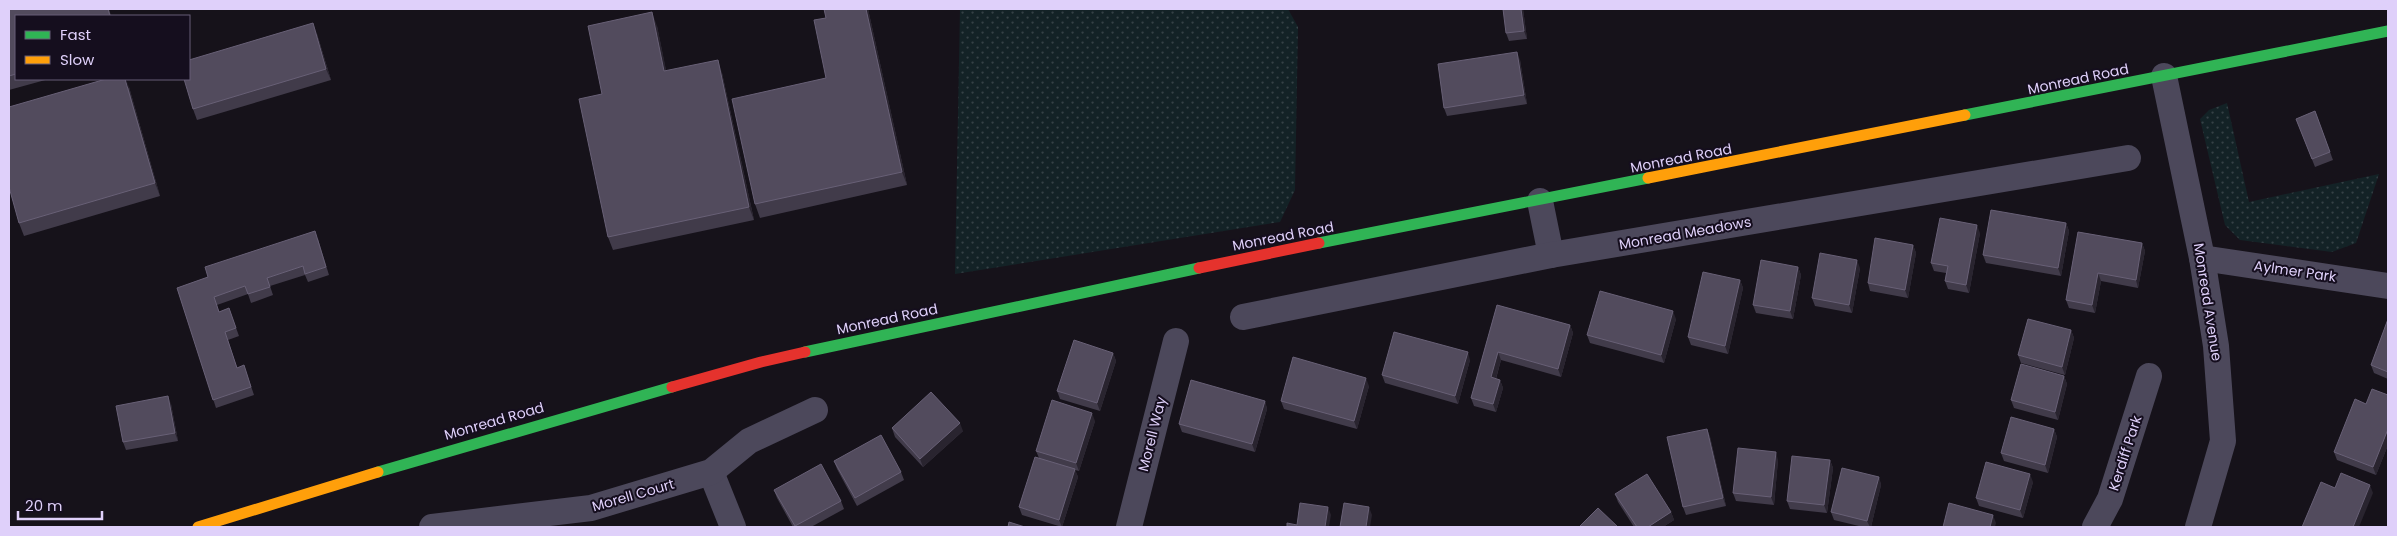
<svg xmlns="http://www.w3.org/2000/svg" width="2397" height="536" font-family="Poppins,sans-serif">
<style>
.green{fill:url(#green-dots)}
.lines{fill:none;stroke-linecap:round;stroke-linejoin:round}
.street{stroke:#4c485b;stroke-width:26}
.fast{stroke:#30b455;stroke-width:11}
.slow{stroke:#ff9f0a;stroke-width:11}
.jam{stroke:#e5322d;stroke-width:11}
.wall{fill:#413b4a}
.shaded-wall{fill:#29242f}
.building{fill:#524b5d;stroke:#686076}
.labels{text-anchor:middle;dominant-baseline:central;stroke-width:4;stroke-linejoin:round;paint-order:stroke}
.street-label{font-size:14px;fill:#dfd0fa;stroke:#150e1e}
</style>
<defs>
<pattern id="green-dots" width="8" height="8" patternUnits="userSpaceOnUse" patternTransform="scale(1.25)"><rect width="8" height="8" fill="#132226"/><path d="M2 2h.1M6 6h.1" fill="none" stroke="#354146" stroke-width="1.8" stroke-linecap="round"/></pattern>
</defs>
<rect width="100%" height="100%" fill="#16121a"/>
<!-- green -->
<g class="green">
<polygon points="960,9 1288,9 1298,27 1295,190 1280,222 955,274"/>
<polygon points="2227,103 2249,202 2379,174 2356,243 2332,252 2240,240 2225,225 2200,119 2209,110"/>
</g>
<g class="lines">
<!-- street -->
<g class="street">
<polyline points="2164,76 2202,258 2216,346 2223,441 2198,527"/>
<polyline points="1540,201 1551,255"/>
<polyline points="2202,258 2388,286"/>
<polyline points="1243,317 1551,255 2128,158"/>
<polyline points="711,472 733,527"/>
<polyline points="432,527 591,508 711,472 749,441 815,410"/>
<polyline points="1129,527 1176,341"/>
<polyline points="2095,527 2110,499 2149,376"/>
</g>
<!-- fast -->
<g class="fast">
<polyline points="1965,115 2388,31"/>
<polyline points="1319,243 1648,178"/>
<polyline points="805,352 1199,268"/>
<polyline points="378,472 672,387"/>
</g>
<!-- slow -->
<g class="slow">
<polyline points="1648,178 1965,115"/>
<polyline points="198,527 378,472"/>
</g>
<!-- jam -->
<g class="jam">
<polyline points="1199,268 1319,243"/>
<polyline points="672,387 761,362 805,352"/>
</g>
</g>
<!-- wall -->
<g class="wall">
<polygon points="9,9 109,9 111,16 16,16 16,79 49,79 9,90"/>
<polygon points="824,9 868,9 907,185 760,218 755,204 826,78 826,18"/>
<polygon points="1523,9 1527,39 1509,41 1506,33"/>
<polygon points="657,26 666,71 722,73 754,220 613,250 608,237 602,94"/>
<polygon points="317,34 331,80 197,120 193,109"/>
<polygon points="1520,60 1527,104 1447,116 1444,108"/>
<polygon points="129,87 160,196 24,236 19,223"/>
<polygon points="2315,111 2333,160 2315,167 2296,119"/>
<polygon points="2066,223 2069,231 2061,276 1986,263 1983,255"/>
<polygon points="2078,232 2142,243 2145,251 2138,288 2101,281 2095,313 2069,308 2066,300"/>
<polygon points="1980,233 1969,293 1948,289 1945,281 1946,273 1934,271 1931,263"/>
<polygon points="318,239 329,275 308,282 305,275 270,286 273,295 251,303 248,294 217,305 219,312 229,308 239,336 228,340 237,368 244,365 254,395 216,408 177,288"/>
<polygon points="1913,245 1916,253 1908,298 1870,291 1868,283"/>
<polygon points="1798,267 1801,275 1793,319 1756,313 1753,305"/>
<polygon points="1860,268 1852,313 1815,306 1812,298"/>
<polygon points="1740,280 1743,288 1728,354 1691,345 1688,337"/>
<polygon points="1497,305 1570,325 1573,333 1561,377 1501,360 1496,379 1500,380 1503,388 1496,412 1474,406 1471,398"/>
<polygon points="1676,319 1664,363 1590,343 1587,335"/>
<polygon points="2388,319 2388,379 2374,373 2371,365"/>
<polygon points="2071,330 2074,338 2065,375 2021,363 2018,355"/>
<polygon points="1113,353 1116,361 1100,411 1060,399 1057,391"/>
<polygon points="1470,360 1458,404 1385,383 1382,375"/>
<polygon points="2064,376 2067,384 2058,420 2014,408 2011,400"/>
<polygon points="1369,386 1357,429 1284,409 1281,401"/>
<polygon points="2388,395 2388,445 2376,475 2337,460 2334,452 2366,404"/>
<polygon points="1265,401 1267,409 1255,452 1182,432 1179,424"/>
<polygon points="171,404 178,441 126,450 123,442"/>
<polygon points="1095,421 1079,471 1075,470 1078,477 1062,527 1022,515 1019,507 1039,458 1036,451"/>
<polygon points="892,428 963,431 923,467 895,437"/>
<polygon points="1707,429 1710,437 1726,506 1686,515 1683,507"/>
<polygon points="2054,429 2057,437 2048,473 2004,461 2001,453"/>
<polygon points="1778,460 1774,505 1736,501 1733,493"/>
<polygon points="1830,460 1833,468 1827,513 1790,509 1787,501"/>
<polygon points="834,461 901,472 904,480 857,506 837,469"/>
<polygon points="1879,477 1881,485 1871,527 1863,527 1834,520 1831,512"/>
<polygon points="2033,482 2023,518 1979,506 1976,498"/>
<polygon points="774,490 841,501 844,509 811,527 793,527 777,498"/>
<polygon points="1615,494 1671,512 1674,520 1663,527 1634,527 1618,502"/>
</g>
<!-- shaded-wall -->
<g class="shaded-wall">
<polygon points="866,9 868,9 907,185 902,172"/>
<polygon points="1521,9 1523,9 1527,39 1524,31"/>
<polygon points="652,12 657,26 669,84 664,71"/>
<polygon points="313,23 317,34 331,80 326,69"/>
<polygon points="1517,52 1520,60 1527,104 1524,95"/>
<polygon points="718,60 722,73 754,220 749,207"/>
<polygon points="126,79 129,87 160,196 155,183"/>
<polygon points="2066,223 2069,231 2061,276 2058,268"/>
<polygon points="1977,225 1980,233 1969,293 1966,285"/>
<polygon points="2142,243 2145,251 2138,288 2136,280"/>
<polygon points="1913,245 1916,253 1908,298 1905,290"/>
<polygon points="1857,260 1860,268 1852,313 1849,305"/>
<polygon points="1798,267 1801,275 1793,319 1790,311"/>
<polygon points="2098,273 2101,281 2095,313 2092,305"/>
<polygon points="1740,280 1743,288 1728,354 1725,346"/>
<polygon points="1673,311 1676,319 1664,363 1661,355"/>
<polygon points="1570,325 1573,333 1561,377 1558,369"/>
<polygon points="2071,330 2074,338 2065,375 2062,367"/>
<polygon points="1468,352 1470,360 1458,404 1455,396"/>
<polygon points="1498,352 1501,360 1494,385 1491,377"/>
<polygon points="1113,353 1116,361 1100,411 1097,403"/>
<polygon points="2064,376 2067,384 2058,420 2055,412"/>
<polygon points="1366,378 1369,386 1357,429 1354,421"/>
<polygon points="1500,380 1503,388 1496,412 1493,404"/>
<polygon points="168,396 171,404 178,441 175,433"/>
<polygon points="1265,401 1267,409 1255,452 1252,444"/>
<polygon points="1092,413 1095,421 1079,471 1076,463"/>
<polygon points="960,423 963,431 923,467 920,459"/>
<polygon points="1707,429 1710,437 1726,506 1723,498"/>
<polygon points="2054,429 2057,437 2048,473 2045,465"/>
<polygon points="2388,429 2388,445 2376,475 2373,467"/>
<polygon points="1776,452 1778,460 1774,505 1771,497"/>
<polygon points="1830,460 1833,468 1827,513 1824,505"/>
<polygon points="1075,469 1078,477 1062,527 1059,520"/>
<polygon points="2030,474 2033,482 2023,518 2020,510"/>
<polygon points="1879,477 1881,485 1871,527 1870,527 1867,521"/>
<polygon points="2370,485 2373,493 2359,527 2353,527"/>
<polygon points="1328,507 1331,515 1329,527 1325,527"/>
<polygon points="1369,507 1372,515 1370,527 1366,527"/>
<polygon points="1671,512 1674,520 1663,527 1648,527"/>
<polygon points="1993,515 1996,523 1995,527 1990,527"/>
</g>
<!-- building -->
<g class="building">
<polygon points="9,9 108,9 110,16 16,16 16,74 9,76"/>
<polygon points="824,9 866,9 902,172 755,204 732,99 826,78 814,20 826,18"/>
<polygon points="1503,9 1521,9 1524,31 1506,33"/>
<polygon points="652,12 664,71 718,60 749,207 608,237 579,99 602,94 588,26"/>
<polygon points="313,23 326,69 193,109 184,79 189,79 189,60"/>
<polygon points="1517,52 1524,95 1444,108 1438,64"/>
<polygon points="106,79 125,79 155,183 19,223 9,187 9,107"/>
<polygon points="2315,111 2330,152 2312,159 2296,119"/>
<polygon points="1991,210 2066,223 2058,268 1983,255"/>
<polygon points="1940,218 1977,225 1966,285 1945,281 1948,266 1931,263"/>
<polygon points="315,231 326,267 305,274 303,266 267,278 270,287 248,294 245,286 214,297 219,312 229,308 236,328 225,332 237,368 244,365 251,387 213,400 177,288 208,277 205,267"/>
<polygon points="2078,232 2142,243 2136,280 2098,273 2092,305 2066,300"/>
<polygon points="1875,238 1913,245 1905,290 1868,283"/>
<polygon points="1820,253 1857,260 1849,305 1812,298"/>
<polygon points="1761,260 1798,267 1790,311 1753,305"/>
<polygon points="1703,272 1740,280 1725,346 1688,337"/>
<polygon points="1600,291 1673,311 1661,355 1587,335"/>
<polygon points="1497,305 1570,325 1558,369 1498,352 1491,377 1500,380 1493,404 1471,398"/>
<polygon points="2028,319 2071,330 2062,367 2018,355"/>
<polygon points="2388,319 2388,372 2371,365"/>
<polygon points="1394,332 1468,352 1455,396 1382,375"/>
<polygon points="1074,340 1113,353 1097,403 1057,391"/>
<polygon points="1293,357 1366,378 1354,421 1281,401"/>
<polygon points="2021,364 2064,376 2055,412 2011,400"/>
<polygon points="1191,380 1265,401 1252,444 1179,424"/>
<polygon points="2372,389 2388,395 2388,429 2373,467 2334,452 2355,399 2366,404"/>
<polygon points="931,392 960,423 920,459 892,428"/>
<polygon points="168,396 175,433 123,442 116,406"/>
<polygon points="1052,400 1092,413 1076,463 1036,451"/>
<polygon points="2011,417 2054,429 2045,465 2001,453"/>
<polygon points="1707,429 1723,498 1683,507 1667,437"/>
<polygon points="881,435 901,472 855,498 834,461"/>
<polygon points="1738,448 1776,452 1771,497 1733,493"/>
<polygon points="1792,456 1830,460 1824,505 1787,501"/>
<polygon points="1035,457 1075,469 1059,520 1019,507"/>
<polygon points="1986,462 2030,474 2020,510 1976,498"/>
<polygon points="821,464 841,501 795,526 774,490"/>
<polygon points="1842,468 1879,477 1867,521 1831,512"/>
<polygon points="2341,473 2370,485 2353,527 2302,527 2321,482 2335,488"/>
<polygon points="1647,474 1671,512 1648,527 1637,527 1615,494"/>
<polygon points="1300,503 1328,507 1325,527 1287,527 1287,523 1297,525"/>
<polygon points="1344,503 1369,507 1366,527 1340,527"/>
<polygon points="1949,503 1993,515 1990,527 1943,527"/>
<polygon points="1598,508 1618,527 1579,527"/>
<polygon points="1009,522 1025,527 1008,527"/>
</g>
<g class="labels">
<!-- street labels -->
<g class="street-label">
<text transform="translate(2078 79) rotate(-12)">Monread Road</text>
<text transform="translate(1681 158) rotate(-11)">Monread Road</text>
<text transform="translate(1685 233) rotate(-10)">Monread Meadows</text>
<text transform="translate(1283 236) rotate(-11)">Monread Road</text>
<text transform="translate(2295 271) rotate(8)">Aylmer Park</text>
<text transform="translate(2208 302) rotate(81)">Monread Avenue</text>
<text transform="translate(887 319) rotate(-12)">Monread Road</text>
<text transform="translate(494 421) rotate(-16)">Monread Road</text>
<text transform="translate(1152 434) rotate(-76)">Morell Way</text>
<text transform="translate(2125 453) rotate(-72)">Kerdiff Park</text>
<text transform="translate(633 495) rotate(-16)">Morell Court</text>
</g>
</g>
<!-- border -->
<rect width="2397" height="536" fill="none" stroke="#dfd0fa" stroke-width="20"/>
<!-- legend -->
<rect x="15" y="15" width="175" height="65" fill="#150e1e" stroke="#665c76"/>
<rect x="25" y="31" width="25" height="8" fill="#30b455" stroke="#665c76"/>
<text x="60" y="40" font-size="15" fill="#dfd0fa">Fast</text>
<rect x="25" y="56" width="25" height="8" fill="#ff9f0a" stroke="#665c76"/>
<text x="60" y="65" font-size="15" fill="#dfd0fa">Slow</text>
<!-- scale -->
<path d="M18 511v8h84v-8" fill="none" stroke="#dfd0fa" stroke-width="2.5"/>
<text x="25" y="511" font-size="15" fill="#dfd0fa" stroke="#150e1e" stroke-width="4" paint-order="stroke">20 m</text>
</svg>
